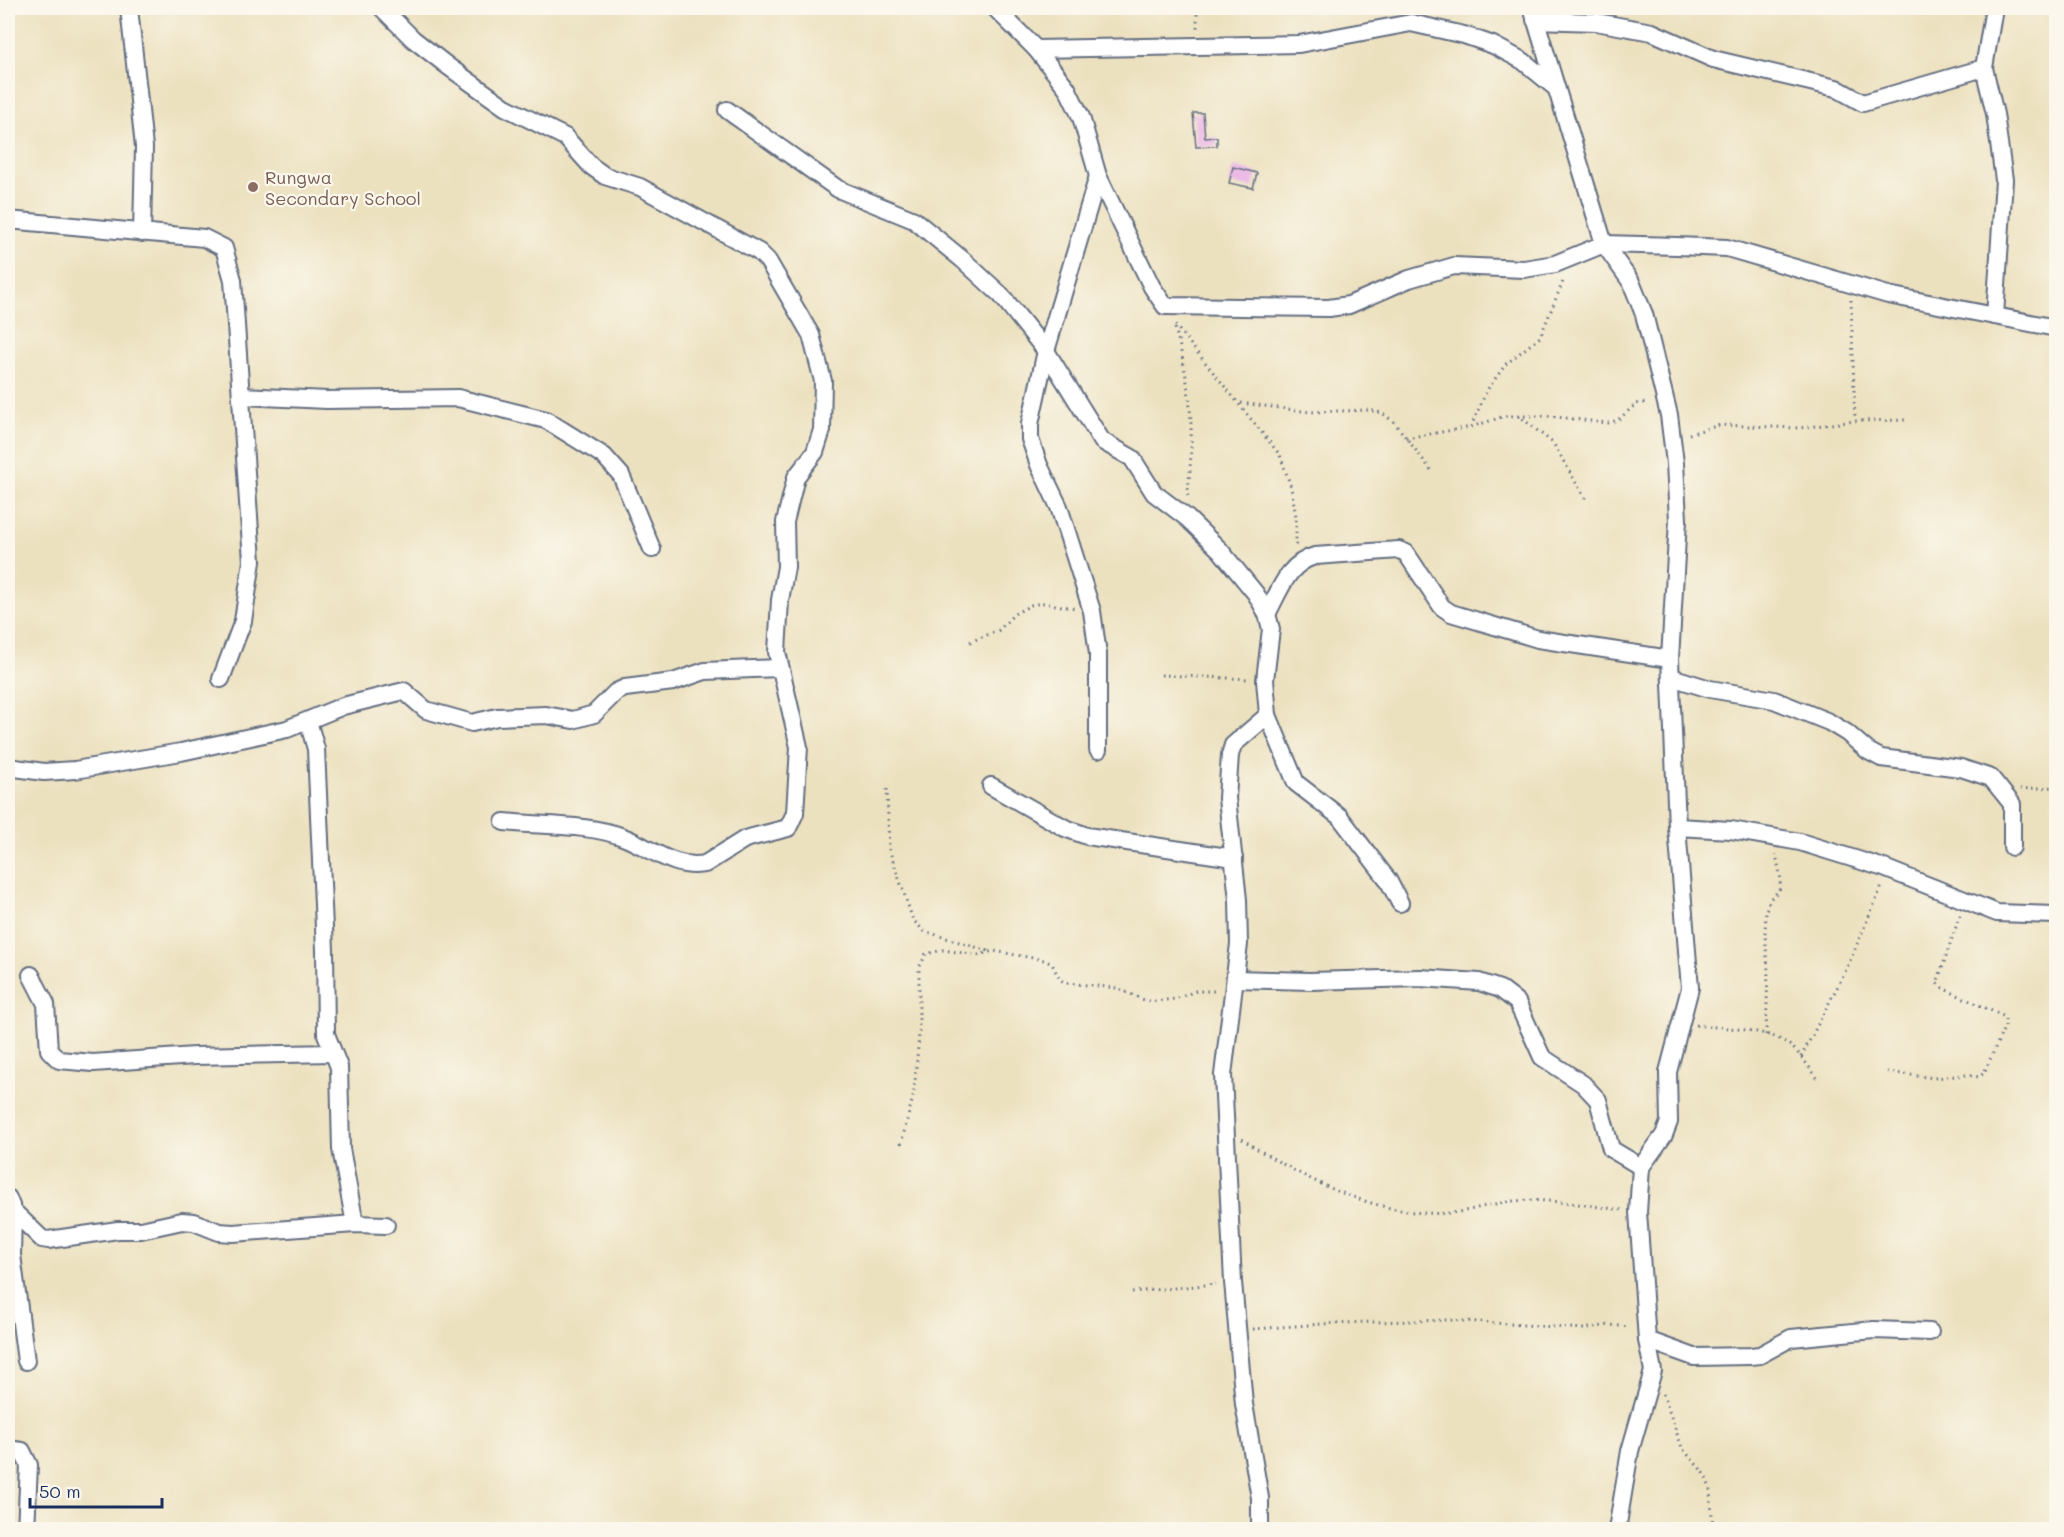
<svg xmlns="http://www.w3.org/2000/svg" width="2064" height="1537" font-family="Mali,sans-serif">
<style>
.building{fill:#e8abe6}
.lines{fill:none;stroke-linecap:round;stroke-linejoin:round}
.minor-casing{stroke:#646d80;stroke-width:20}
.path{stroke:#646d80;stroke-width:3;stroke-dasharray:1.5 4.5;stroke-linecap:butt}
.minor{stroke:#fff;stroke-width:16}
.education-dot{fill:#8d6e63;stroke:#fbf7ec;stroke-width:2}
.labels{text-anchor:middle;dominant-baseline:central;stroke-width:4.5;stroke-linejoin:round;paint-order:stroke}
.education-label{font-size:18px;fill:#785e54;stroke:#fbf7ec;text-anchor:start}
</style>
<rect width="100%" height="100%" fill="#fbf7ec"/>
<filter id="ink" filterUnits="userSpaceOnUse"><feTurbulence type="fractalNoise" baseFrequency=".0167" numOctaves="2"/><feDisplacementMap in="SourceGraphic" scale="12" xChannelSelector="R" yChannelSelector="G"/><feConvolveMatrix kernelMatrix="1 2 1 2 8 2 1 2 1" color-interpolation-filters="sRGB"/></filter>
<filter id="wash" filterUnits="userSpaceOnUse"><feTurbulence type="fractalNoise" baseFrequency=".008" numOctaves="4" result="noise"/><feDisplacementMap in="SourceGraphic" scale="24" xChannelSelector="R" yChannelSelector="G"/><feGaussianBlur stdDeviation="1.35" result="paint"/><feColorMatrix in="noise" values="0 0 0 0 0 0 0 0 0 0 0 0 0 0 0 0 0 1.4 0 .05"/><feComposite in="paint" operator="in"/></filter>
<g filter="url(#wash)">
<rect width="100%" height="100%" fill="#ece1bf"/>
<g id="blocks">
<!-- building -->
<g class="building">
<polygon points="1193,113 1203,113 1205,138 1217,137 1217,146 1196,147"/>
<polygon points="1233,167 1257,173 1253,188 1229,183"/>
</g>
</g>
</g>
<g filter="url(#ink)">
<use href="#blocks" fill-opacity="0" stroke="#646d80" stroke-width="1.5"/>
<g class="lines">
<defs>
<g id="minor">
<polyline points="129,8 144,147 142,233"/>
<path d="M382 8 413 39 449 67 505 107 565 137 591 166 605 176 640 187 759 252 768 261 811 335 823 381 822 430 815 452 796 477 785 522 786 567 780 600 777 652 799 747 795 813 788 828 745 839 705 864C674 870 650 847 623 837 590 824 540 826 504 822"/>
<polyline points="995,8 1036,49 1067,88 1081,117 1098,176 1152,287 1165,306 1329,308 1349,305 1409,279 1454,266 1524,269 1555,264 1604,244 1677,246 1727,248 1888,295 2056,328"/>
<polyline points="1532,8 1604,244 1631,282 1644,314 1669,415 1675,463 1678,520 1670,659 1677,827 1690,988 1668,1072 1669,1122 1664,1135 1641,1167 1638,1212 1647,1340 1653,1371 1630,1451 1617,1530"/>
<polyline points="1994,8 1984,68 1995,114 2004,180 1995,316"/>
<polyline points="1535,20 1596,22 1652,32 1713,59 1836,88 1863,103 1984,68"/>
<polyline points="1036,49 1299,44 1411,23 1464,35 1493,45 1523,61 1556,88"/>
<polyline points="727,110 838,189 914,220 963,260 1001,295 1046,351 1102,441 1132,458 1154,493 1187,518 1220,550 1256,594 1267,614 1271,629 1265,680 1268,715 1296,783 1340,817 1388,880 1400,903"/>
<polyline points="1098,176 1046,351 1030,424 1030,439 1039,465 1059,507 1092,611 1098,654 1098,750"/>
<polyline points="8,220 204,238 224,248 233,280 252,561 243,621 221,679"/>
<polyline points="241,396 327,400 458,398 546,420 604,456 621,475 652,549"/>
<path d="M1267 614C1280 590 1288 563 1315 556L1399 550 1406 553 1442 607 1451 613 1538 639 1670 659"/>
<polyline points="1671,677 1710,689 1774,700 1829,722 1847,733 1868,751 1881,758 1961,768 1991,778 2012,804 2012,847"/>
<polyline points="308,721 316,749 325,950 326,1034 339,1067 341,1149 355,1224"/>
<polyline points="8,767 44,772 75,770 181,752 287,729 343,706 404,691 426,710 472,723 497,717 546,715 573,720 594,714 616,692 625,688 673,682 705,671 779,668"/>
<polyline points="991,786 1065,828 1087,836 1234,858"/>
<polyline points="1677,827 1731,830 1800,842 1884,868 1997,913 2056,915"/>
<polyline points="31,975 46,1004 49,1050 59,1060 93,1063 195,1056 333,1053"/>
<polyline points="1235,979 1310,981 1420,978 1479,982 1500,989 1517,1002 1542,1057 1583,1084 1598,1100 1611,1149 1641,1167"/>
<polyline points="8,1198 13,1211 12,1255 26,1361"/>
<polyline points="13,1211 42,1239 48,1240 118,1230 141,1230 182,1221 194,1222 219,1232 233,1233 355,1224 386,1225"/>
<polyline points="1647,1340 1694,1357 1750,1356 1760,1355 1791,1338 1874,1330 1930,1332"/>
<polyline points="8,1449 22,1451 29,1465 26,1530"/>
<polyline points="1260,1530 1260,1498 1244,1404 1233,1282 1223,1075 1239,944 1238,900 1227,798 1230,755 1233,745 1268,715"/>
</g>
</defs>
<!-- minor casing -->
<use href="#minor" class="minor-casing"/>
<!-- path -->
<g class="path">
<polyline points="1197,8 1197,31"/>
<polyline points="1851,300 1855,420"/>
<polyline points="1175,325 1280,455 1291,487 1296,516 1296,547"/>
<path d="M1175 328C1192 390 1195 435 1187 499"/>
<polyline points="1241,403 1310,412 1369,410 1382,413 1394,422 1431,470"/>
<polyline points="1518,416 1548,416 1608,423 1618,420 1636,404 1648,402"/>
<polyline points="1471,427 1487,390 1506,364 1540,337 1564,279"/>
<polyline points="1689,434 1720,425 1799,428 1855,421 1906,420"/>
<polyline points="1406,438 1471,427 1505,416 1519,416 1553,443 1586,500"/>
<polyline points="970,642 999,630 1014,614 1031,605 1043,603 1075,608"/>
<polyline points="1161,675 1249,679"/>
<polyline points="887,789 889,849 913,920 924,931 988,951"/>
<polyline points="2020,789 2056,787"/>
<path d="M1696 1025C1725 1029 1773 1027 1795 1050 1804 1059 1811 1070 1818 1079"/>
<polyline points="1766,1035 1768,971 1765,934 1766,911 1770,899 1779,891 1781,880 1776,854"/>
<polyline points="1801,1057 1845,972 1882,886"/>
<polyline points="1887,1072 1934,1078 1967,1075 1979,1077 1984,1073 2005,1026 2005,1017 1940,987 1937,983 1960,915"/>
<path d="M1242 1139C1301 1178 1378 1218 1450 1213 1472 1211 1492 1203 1513 1201 1549 1198 1587 1206 1623 1210"/>
<polyline points="901,1144 914,1093 919,1035 919,968 926,954 943,950 978,955 994,951 1044,960 1052,964 1060,980 1067,983 1117,988 1144,1000 1155,1001 1175,999 1196,991 1216,991"/>
<polyline points="1132,1292 1216,1284"/>
<polyline points="1253,1329 1337,1323 1449,1320 1584,1329 1609,1325 1630,1327"/>
<polyline points="1663,1394 1682,1448 1704,1473 1710,1488 1713,1530"/>
</g>
<!-- minor -->
<use href="#minor" class="minor"/>
</g>
</g>
<!-- markers -->
<circle class="education-dot" cx="253" cy="187" r="6"/>
<g class="labels">
<!-- education labels -->
<g class="education-label">
<text x="265" y="177">Rungwa<tspan x="265" dy="21">Secondary School</tspan></text>
</g>
</g>
<!-- margin -->
<rect width="2064" height="1537" fill="none" stroke="#fbf7ec" stroke-width="30"/>
<!-- scale -->
<path d="M30 1498v9h132v-9" fill="none" stroke="#1b2f5e" stroke-width="3"/>
<text x="39" y="1498" font-size="18" fill="#1b2f5e" stroke="#fbf7ec" stroke-width="4.5" paint-order="stroke">50 m</text>
</svg>
